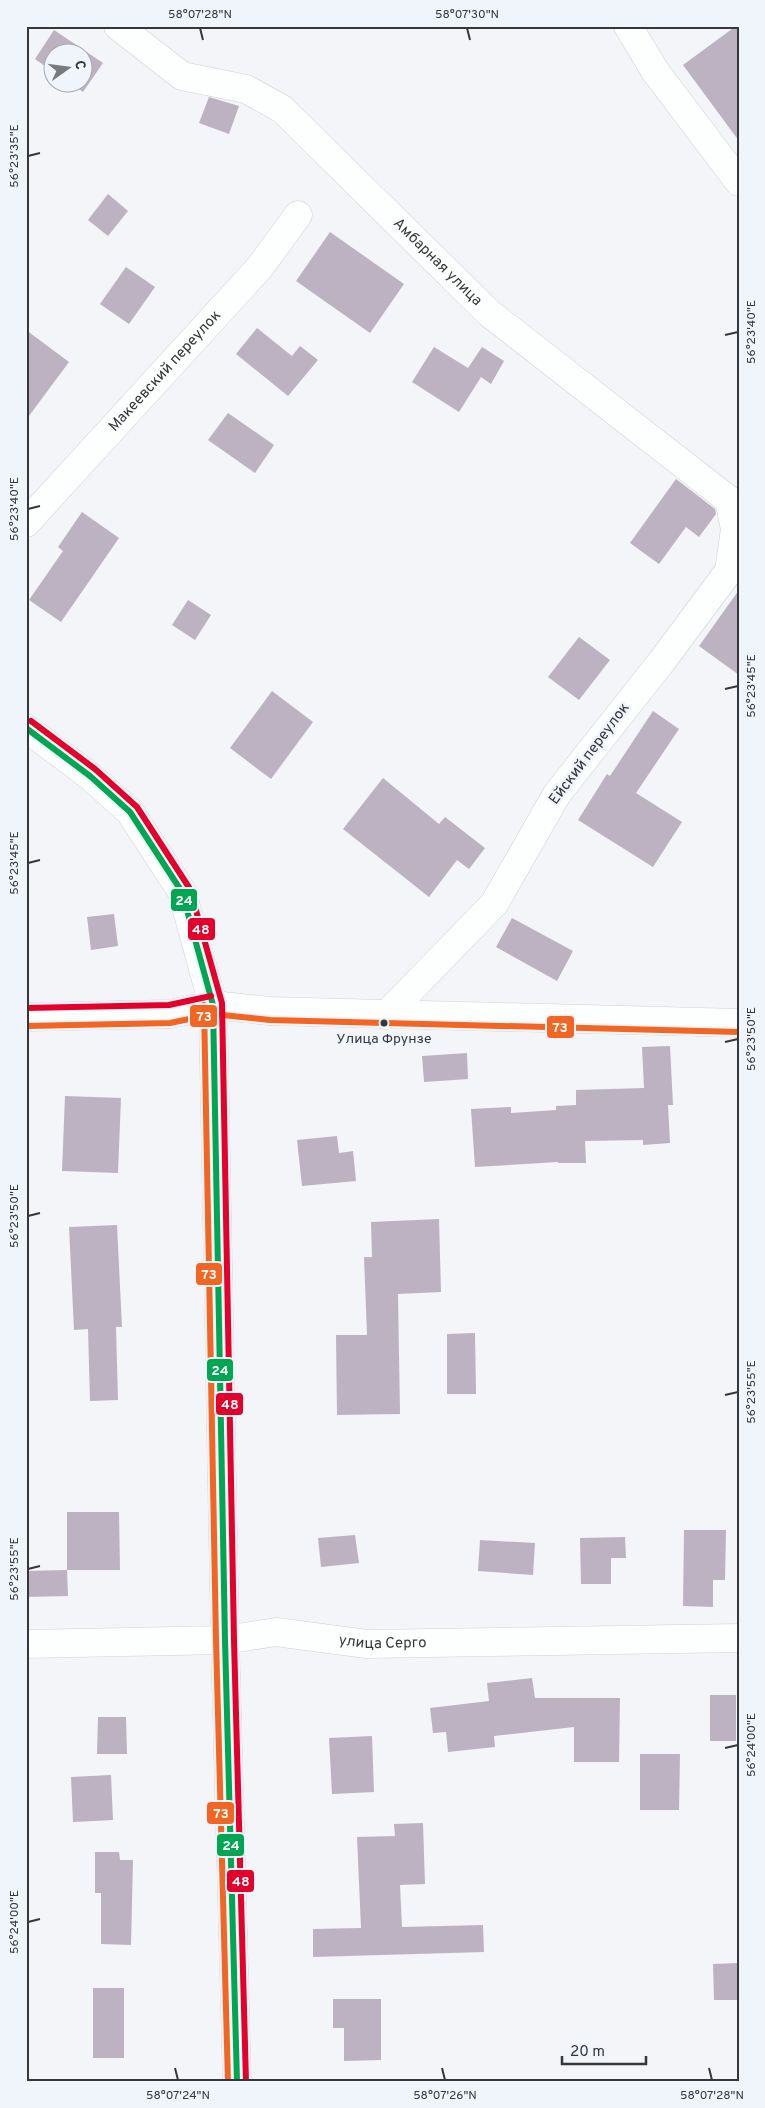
<svg xmlns="http://www.w3.org/2000/svg" width="765" height="2108" font-family="Overpass,sans-serif">
<style>
.building{fill:#bdb2c1}
.lines{fill:none;stroke-linecap:round;stroke-linejoin:round}
.minor-casing{stroke:#cfd0d3;stroke-width:29}
.minor{stroke:#fdfefe;stroke-width:28}
.bus-1-casing{stroke:#f0f4fb;stroke-width:10}
.bus-2-casing{stroke:#f0f4fb;stroke-width:10}
.bus-3-casing{stroke:#f0f4fb;stroke-width:10}
.bus-1{stroke:#00a651;stroke-width:6}
.bus-2{stroke:#f26522;stroke-width:6}
.bus-3{stroke:#e4002b;stroke-width:6}
.ticks{fill:none;stroke:#35373a;stroke-width:2}
.bus-dot{fill:#35373a;stroke:#f0f4fb;stroke-width:2}
.labels{text-anchor:middle;dominant-baseline:central;stroke-width:5;stroke-linejoin:round;paint-order:stroke}
.bus-label{font-size:14px;fill:#35373a;stroke:#f0f4fb}
.street-label{font-size:15px;fill:#35373a;stroke:#f0f4fb}
.line-badge{stroke:#f0f4fb;stroke-width:2}
.badge-label{font-size:14px;text-anchor:middle;font-weight:bold;fill:#fff}
.neatline{fill:none;stroke:#35373a;stroke-width:2}
.ticks-label{font-size:12px;text-anchor:middle;fill:#35373a}
</style>
<rect width="100%" height="100%" fill="#f3f5f8"/>
<!-- building -->
<g class="building">
<polygon points="736,26 739,26 739,141 683,65"/>
<polygon points="54,30 103,63 83,92 70,82 82,82 82,52 52,52 52,71 35,59"/>
<polygon points="209,97 239,106 229,134 199,123"/>
<polygon points="108,194 128,211 108,236 88,220"/>
<polygon points="330,232 404,284 370,333 296,281"/>
<polygon points="126,267 155,287 129,324 100,304"/>
<polygon points="257,328 292,356 300,346 318,360 288,396 236,354"/>
<polygon points="26,330 69,362 26,420"/>
<polygon points="434,347 468,368 482,347 504,361 491,384 481,377 459,412 412,382"/>
<polygon points="228,413 274,445 255,473 208,440"/>
<polygon points="676,479 715,509 716,514 699,537 686,527 659,564 630,543"/>
<polygon points="82,512 119,538 61,622 29,600 63,551 58,547"/>
<polygon points="739,590 739,675 699,646"/>
<polygon points="188,600 211,615 195,640 172,625"/>
<polygon points="579,637 610,660 579,700 548,677"/>
<polygon points="272,691 313,722 271,779 230,748"/>
<polygon points="653,711 679,729 636,793 682,822 653,867 578,820 607,774 610,776"/>
<polygon points="383,778 439,824 445,817 485,848 469,869 457,860 429,897 343,829"/>
<polygon points="114,914 118,946 91,950 87,917"/>
<polygon points="512,918 573,951 557,981 496,947"/>
<polygon points="670,1046 673,1105 668,1105 670,1143 643,1145 643,1140 585,1141 586,1163 558,1163 558,1162 475,1167 471,1109 511,1107 511,1113 556,1110 556,1106 576,1105 576,1090 644,1088 642,1047"/>
<polygon points="467,1053 468,1079 424,1082 422,1056"/>
<polygon points="65,1096 121,1098 118,1173 62,1171"/>
<polygon points="337,1136 339,1153 353,1151 356,1181 302,1186 297,1140"/>
<polygon points="439,1219 441,1292 398,1294 400,1414 337,1415 336,1335 367,1335 364,1257 372,1257 371,1222"/>
<polygon points="117,1225 122,1327 116,1327 118,1400 90,1401 88,1329 74,1330 69,1227"/>
<polygon points="475,1333 476,1394 447,1394 447,1334"/>
<polygon points="67,1512 119,1512 120,1570 67,1570"/>
<polygon points="684,1530 726,1530 725,1580 713,1580 713,1607 683,1606"/>
<polygon points="355,1535 359,1563 321,1567 318,1538"/>
<polygon points="625,1537 626,1558 611,1558 611,1584 581,1584 580,1538"/>
<polygon points="480,1540 535,1543 533,1575 478,1571"/>
<polygon points="67,1570 68,1596 26,1597 26,1571"/>
<polygon points="532,1678 535,1698 620,1698 619,1762 574,1762 574,1727 494,1736 495,1747 448,1752 446,1732 433,1733 430,1708 489,1701 487,1683"/>
<rect x="710" y="1695" width="26" height="46"/>
<polygon points="98,1717 126,1717 127,1754 97,1754"/>
<polygon points="372,1736 374,1792 332,1794 329,1738"/>
<polygon points="640,1754 680,1754 679,1810 640,1810"/>
<polygon points="111,1775 113,1820 73,1822 71,1777"/>
<polygon points="423,1823 425,1884 400,1885 402,1927 483,1925 484,1952 313,1957 313,1929 361,1928 357,1837 395,1836 394,1824"/>
<polygon points="95,1852 119,1852 120,1860 133,1860 131,1945 101,1944 101,1893 95,1893"/>
<polygon points="739,1963 739,2000 714,2000 713,1964"/>
<rect x="93" y="1988" width="31" height="70"/>
<polygon points="333,1999 381,1999 381,2060 344,2061 344,2028 333,2028"/>
</g>
<g class="lines">
<defs>
<g id="minor">
<path id="s1" d="M118 26 182 76 246 89 282 109 489 313 729 500 735 529 729 571 662 661 557 794 494 904 386 1015"/>
<polyline points="628,26 655,71 739,182"/>
<path id="s2" d="M26 523 260 267 298 215"/>
<polyline points="26,728 90,776 130,812 182,892 213,1005 225,1640 237,2082"/>
<polyline points="26,1017 170,1014 213,1005 270,1011 739,1023"/>
<path id="s3" d="M26 1644 225 1640 276 1632 367 1644 739 1638"/>
</g>
</defs>
<!-- minor casing -->
<use href="#minor" class="minor-casing"/>
<!-- minor -->
<use href="#minor" class="minor"/>
<defs>
<polyline id="bus-1" points="26,728 90,776 130,812 182,892 213,1005 225,1640 237,2082"/>
<g id="bus-2">
<polyline points="204,1005 216,1640 228,2082"/>
<polyline points="26,1026 170,1023 213,1014 270,1020 739,1032"/>
</g>
<g id="bus-3">
<polyline points="31,721 95,769 137,807 190,889 222,1003 234,1640 246,2082"/>
<polyline points="26,1008 169,1005 211,996"/>
</g>
</defs>
<!-- bus-1 casing -->
<use href="#bus-1" class="bus-1-casing"/>
<!-- bus-2 casing -->
<use href="#bus-2" class="bus-2-casing"/>
<!-- bus-3 casing -->
<use href="#bus-3" class="bus-3-casing"/>
<!-- bus-1 -->
<use href="#bus-1" class="bus-1"/>
<!-- bus-2 -->
<use href="#bus-2" class="bus-2"/>
<!-- bus-3 -->
<use href="#bus-3" class="bus-3"/>
</g>
<!-- ticks -->
<path class="ticks" d="M200 28 203 40M467 28 470 40M28 156 40 153M725 335 738 332M28 509 40 506M725 689 738 686M28 863 40 860M725 1042 738 1039M28 1216 40 1213M725 1395 738 1392M28 1569 40 1566M725 1748 738 1745M28 1922 40 1919M175 2068 178 2080M442 2068 445 2080M709 2068 712 2080"/>
<!-- markers -->
<circle class="bus-dot" cx="384" cy="1023" r="4.5"/>
<g class="labels">
<!-- bus labels -->
<g class="bus-label">
<text x="384" y="1039">Улица Фрунзе</text>
</g>
<!-- street labels -->
<g class="street-label">
<text stroke="none"><textPath href="#s1" startOffset="406">Амбарная улица</textPath></text>
<text stroke="none"><textPath href="#s2" startOffset="206">Макеевский переулок</textPath></text>
<text transform="translate(590 754) rotate(-53)">Ейский переулок</text>
<text stroke="none"><textPath href="#s3" startOffset="358">улица Серго</textPath></text>
</g>
</g>
<g class="line-badge">
<rect x="170" y="888" width="28" height="24" rx="5" fill="#00a651"/>
<rect x="187" y="917" width="29" height="24" rx="5" fill="#e4002b"/>
<rect x="189" y="1004" width="29" height="24" rx="5" fill="#f26522"/>
<rect x="546" y="1015" width="29" height="24" rx="5" fill="#f26522"/>
<rect x="195" y="1262" width="28" height="24" rx="5" fill="#f26522"/>
<rect x="206" y="1358" width="28" height="24" rx="5" fill="#00a651"/>
<rect x="215" y="1392" width="29" height="24" rx="5" fill="#e4002b"/>
<rect x="206" y="1801" width="29" height="24" rx="5" fill="#f26522"/>
<rect x="216" y="1833" width="29" height="24" rx="5" fill="#00a651"/>
<rect x="226" y="1869" width="29" height="24" rx="5" fill="#e4002b"/>
</g>
<g class="badge-label">
<text x="184" y="905">24</text>
<text x="201" y="934">48</text>
<text x="204" y="1021">73</text>
<text x="560" y="1032">73</text>
<text x="209" y="1279">73</text>
<text x="220" y="1375">24</text>
<text x="230" y="1409">48</text>
<text x="221" y="1818">73</text>
<text x="231" y="1850">24</text>
<text x="241" y="1886">48</text>
</g>
<!-- border -->
<rect width="765" height="2108" fill="none" stroke="#f0f4fb" stroke-width="55"/>
<!-- north arrow -->
<g transform="translate(68 68) rotate(76)"><circle r="24" fill="#f0f4fb" stroke="#a5a8ae"/>
<path d="M0-4L9 19L0 12L-9 19Z" fill="#787a7c"/>
<text y="-8" font-size="14" font-weight="bold" text-anchor="middle" fill="#35373a">С</text>
</g>
<!-- scale -->
<path d="M562 2056v8h84v-8" fill="none" stroke="#35373a" stroke-width="2.5"/>
<text x="570" y="2056" font-size="15" fill="#35373a" stroke="#f0f4fb" stroke-width="4" paint-order="stroke">20 m</text>
<rect x="28" y="28" width="710" height="2052" class="neatline"/>
<g class="ticks-label">
<text x="200" y="18">58°07'28"N</text>
<text x="467" y="18">58°07'30"N</text>
<text transform="translate(14 156) rotate(-90)" y="4">56°23'35"E</text>
<text transform="translate(751 332) rotate(-90)" y="4">56°23'40"E</text>
<text transform="translate(14 509) rotate(-90)" y="4">56°23'40"E</text>
<text transform="translate(751 686) rotate(-90)" y="4">56°23'45"E</text>
<text transform="translate(14 863) rotate(-90)" y="4">56°23'45"E</text>
<text transform="translate(751 1039) rotate(-90)" y="4">56°23'50"E</text>
<text transform="translate(14 1216) rotate(-90)" y="4">56°23'50"E</text>
<text transform="translate(751 1392) rotate(-90)" y="4">56°23'55"E</text>
<text transform="translate(14 1569) rotate(-90)" y="4">56°23'55"E</text>
<text transform="translate(751 1745) rotate(-90)" y="4">56°24'00"E</text>
<text transform="translate(14 1922) rotate(-90)" y="4">56°24'00"E</text>
<text x="178" y="2099">58°07'24"N</text>
<text x="445" y="2099">58°07'26"N</text>
<text x="712" y="2099">58°07'28"N</text>
</g>
</svg>
